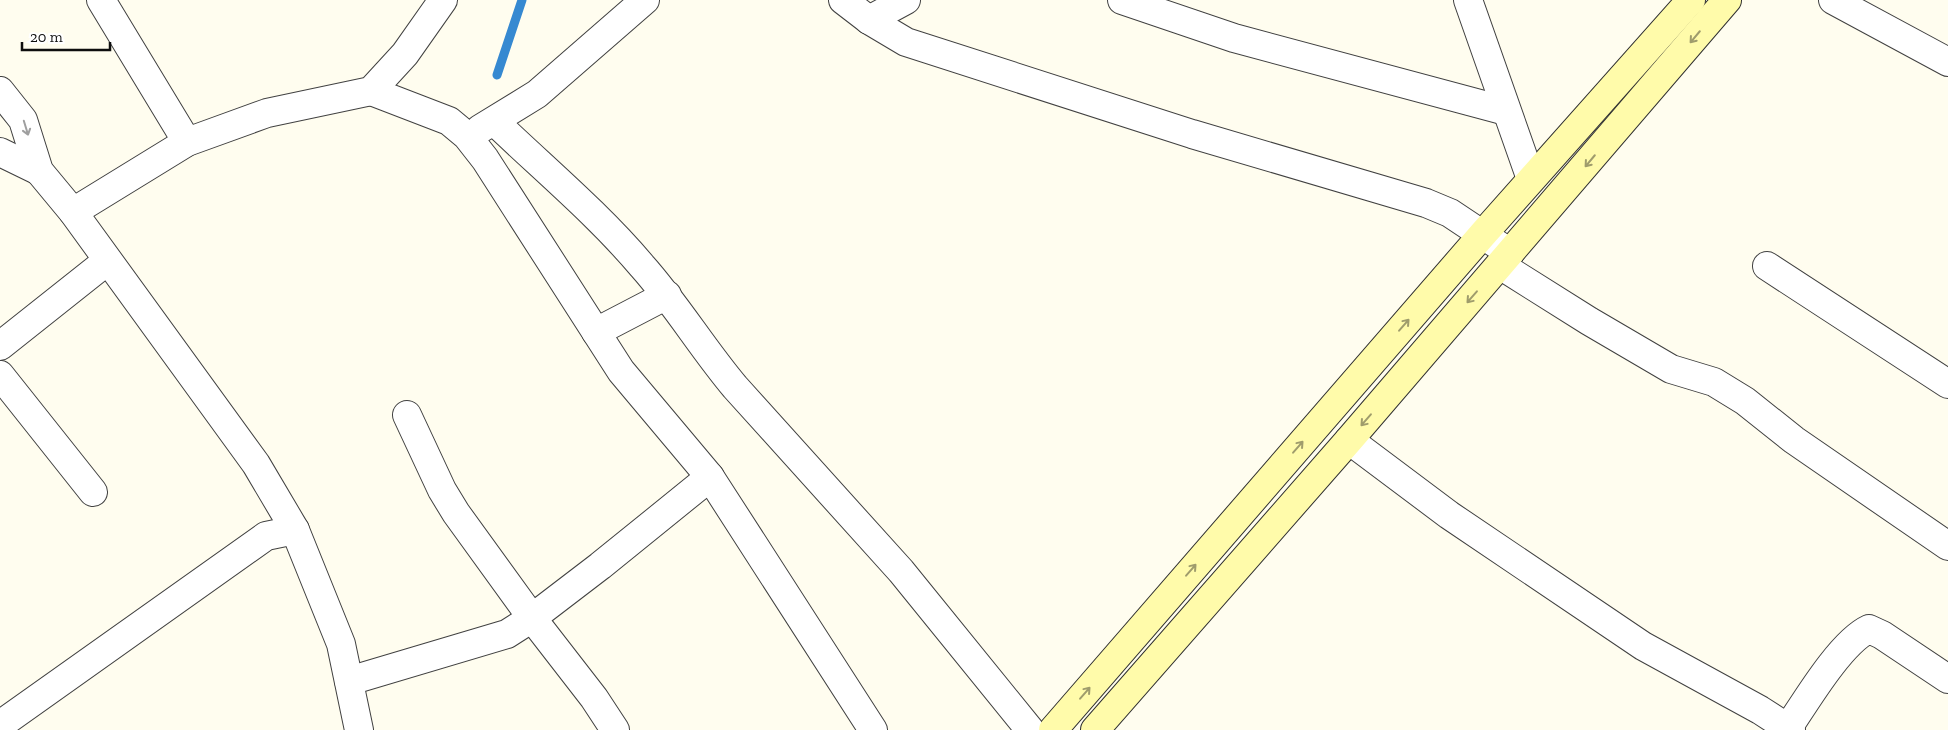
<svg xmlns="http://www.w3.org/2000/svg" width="1948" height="730" font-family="'Zilla Slab',serif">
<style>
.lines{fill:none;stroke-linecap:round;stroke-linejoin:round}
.stream{stroke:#3689d1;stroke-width:9}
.minor-casing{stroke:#414141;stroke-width:30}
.tertiary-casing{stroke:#414141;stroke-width:30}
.secondary-casing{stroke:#303030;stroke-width:30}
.minor{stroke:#fff;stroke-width:28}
.tertiary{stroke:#fff;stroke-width:28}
.secondary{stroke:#fffbaa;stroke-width:28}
.oneway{stroke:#9f9c6c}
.oneway2{stroke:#9f9f9f}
</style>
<rect width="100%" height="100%" fill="#fffdef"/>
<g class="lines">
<!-- stream -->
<polyline class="stream" points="497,75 522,0"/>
<defs>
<g id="minor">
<polyline points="101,0 187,142"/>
<polyline points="843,0 869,20 906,42 1192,134 1426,203 1450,213 1510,253"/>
<polyline points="1122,0 1234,38 1506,111"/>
<polyline points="1468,0 1531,179"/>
<polyline points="1833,0 1948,62"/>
<polyline points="869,20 906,0"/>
<polyline points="371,91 449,121 467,136 485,159 621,371 710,477 873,730"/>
<path d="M495 122C544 169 598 214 642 266 676 304 702 348 735 387L901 571 1030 730"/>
<polyline points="480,129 537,94 645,0"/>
<polyline points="73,212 187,142 267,113 371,91 405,54 443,0"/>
<polyline points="1500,265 1589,321 1671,369 1714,382 1745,401 1794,440 1948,546"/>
<polyline points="1767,266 1948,384"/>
<polyline points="596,332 667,295"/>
<polyline points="0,346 107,261"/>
<polyline points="0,375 93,492"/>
<polyline points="407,415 442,490 456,513 532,618 594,698 615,730"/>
<polyline points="1349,440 1449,515 1643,646 1760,710 1791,730"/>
<polyline points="349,681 507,634 532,618 600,566 710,477"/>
<polyline points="0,725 266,536 295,530"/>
<path d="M1788 728C1806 701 1841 642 1869 629L1882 635 1948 679"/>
</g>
<g id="tertiary">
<polyline points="0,91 23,120 39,171 73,212 256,464 295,530 341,644 359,730"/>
<polyline points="0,152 39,171"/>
</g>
<g id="secondary">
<polyline points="1053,730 1483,234 1691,0"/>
<polyline points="1095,730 1349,440 1727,0"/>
</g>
</defs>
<!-- minor casing -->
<use href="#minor" class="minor-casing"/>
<!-- tertiary casing -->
<use href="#tertiary" class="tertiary-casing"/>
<!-- secondary casing -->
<use href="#secondary" class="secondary-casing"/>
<!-- minor -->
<use href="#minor" class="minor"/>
<!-- tertiary -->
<use href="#tertiary" class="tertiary"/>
<!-- secondary -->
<use href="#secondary" class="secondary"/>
</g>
<!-- one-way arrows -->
<defs><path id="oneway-shaft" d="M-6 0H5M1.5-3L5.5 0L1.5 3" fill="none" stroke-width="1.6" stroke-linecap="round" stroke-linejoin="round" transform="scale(1.25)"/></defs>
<g class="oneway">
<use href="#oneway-shaft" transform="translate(1695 37) rotate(130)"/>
<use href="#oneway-shaft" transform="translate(1590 161) rotate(130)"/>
<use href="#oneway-shaft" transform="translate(1472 297) rotate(131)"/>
<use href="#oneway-shaft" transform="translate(1404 325) rotate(-49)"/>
<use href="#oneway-shaft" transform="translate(1366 420) rotate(131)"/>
<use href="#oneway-shaft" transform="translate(1298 447) rotate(-49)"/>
<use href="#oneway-shaft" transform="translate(1191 570) rotate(-49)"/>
<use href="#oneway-shaft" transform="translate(1085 693) rotate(-49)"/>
</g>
<use class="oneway2" href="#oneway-shaft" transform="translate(26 128) rotate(73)"/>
<!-- scale -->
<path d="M22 42v8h88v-8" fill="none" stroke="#0e0e0e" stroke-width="2.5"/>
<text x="30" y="42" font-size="15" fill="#0e0e0e" stroke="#ffffff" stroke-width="4" paint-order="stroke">20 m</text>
</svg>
